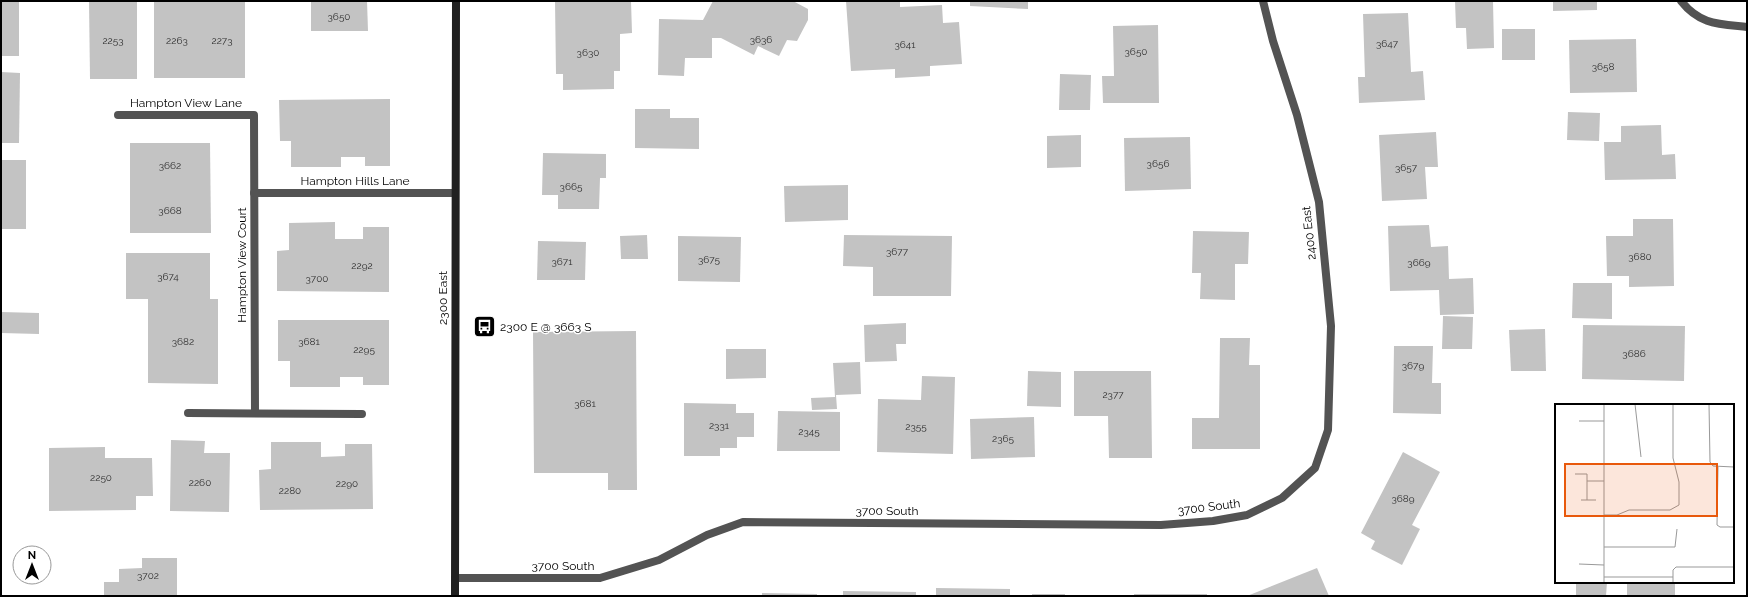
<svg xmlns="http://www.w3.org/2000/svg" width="1748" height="597" font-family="Raleway,sans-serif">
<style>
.building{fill:#c3c3c3}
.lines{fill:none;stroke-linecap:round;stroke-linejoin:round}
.minor{stroke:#535353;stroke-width:8}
.secondary{stroke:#202020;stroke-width:8}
.labels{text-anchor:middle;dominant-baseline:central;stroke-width:3;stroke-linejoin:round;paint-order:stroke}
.number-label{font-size:10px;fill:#313131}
.street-label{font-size:12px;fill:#000;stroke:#fff}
.poi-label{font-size:12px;fill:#000;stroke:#fff;text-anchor:start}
.inset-road{fill:none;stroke:#999;stroke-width:1}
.view{fill:#e8590c;fill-opacity:0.15;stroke:#e8590c;stroke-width:2}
.inset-edge{fill:none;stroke:#000;stroke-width:2}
</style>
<rect width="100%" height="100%" fill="#fff"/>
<!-- building -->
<g class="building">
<rect x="1" y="1" width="18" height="55"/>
<polygon points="89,1 137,1 137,79 90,79"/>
<rect x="154" y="1" width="91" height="77"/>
<polygon points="311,1 367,1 368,31 311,31"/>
<polygon points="555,1 631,1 632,33 620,34 620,71 614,71 614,89 563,90 563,74 556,74"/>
<polygon points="713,1 793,1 808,9 808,20 797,41 787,40 779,56 758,46 754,55 721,38 712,38 712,58 685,58 684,76 658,75 659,19 703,20"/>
<polygon points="846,1 900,1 900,7 942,5 943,23 959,22 962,64 930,66 930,76 895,78 895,69 851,71"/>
<polygon points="970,1 1028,1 1028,9 970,6"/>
<polygon points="1455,1 1493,1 1494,48 1467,49 1466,28 1456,28"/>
<polygon points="1553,1 1597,1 1597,10 1553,11"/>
<polygon points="1408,13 1411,72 1423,71 1425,100 1359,103 1358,77 1365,77 1363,14"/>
<polygon points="1158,25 1159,103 1103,103 1102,76 1114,76 1113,26"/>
<rect x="1502" y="29" width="33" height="31"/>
<polygon points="1636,39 1637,92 1570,93 1569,40"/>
<polygon points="1,72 20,73 19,143 1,143"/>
<polygon points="1060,74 1091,75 1090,110 1059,110"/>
<polygon points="390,99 390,166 365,166 365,157 341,157 341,167 291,167 291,141 280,141 279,100"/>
<polygon points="635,109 670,109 670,118 699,118 699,149 635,148"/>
<polygon points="1568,112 1600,113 1599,141 1567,140"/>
<polygon points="1661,125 1662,155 1675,154 1676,179 1605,180 1604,142 1621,142 1621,126"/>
<polygon points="1436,132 1438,167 1425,167 1427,199 1382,201 1379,135"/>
<polygon points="1081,135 1081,167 1047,168 1047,136"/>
<polygon points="1190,137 1191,189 1125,191 1124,138"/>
<polygon points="130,143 210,143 211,233 130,233"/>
<polygon points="543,153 606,154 606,178 600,178 599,209 558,209 558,195 542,195"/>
<rect x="1" y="160" width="25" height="69"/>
<polygon points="848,185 848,220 785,222 784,186"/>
<polygon points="1633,219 1673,219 1674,286 1629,287 1629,276 1607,276 1606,236 1633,236"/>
<polygon points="335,222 335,239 363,239 363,227 389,227 389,292 277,291 277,251 289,250 289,223"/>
<polygon points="1429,225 1431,247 1448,246 1449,279 1473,278 1474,314 1440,315 1439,290 1390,291 1388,226"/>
<polygon points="1193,231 1249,232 1248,264 1235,264 1235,300 1200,299 1201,273 1192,273"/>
<polygon points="647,235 648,259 621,259 620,236"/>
<polygon points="844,235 952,236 951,296 873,296 873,267 843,266"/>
<polygon points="678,236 741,237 740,282 678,281"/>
<polygon points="538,241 586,242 585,280 537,280"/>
<polygon points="126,253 210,253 210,299 218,299 218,384 148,383 148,299 126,299"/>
<polygon points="1573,283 1612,283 1612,319 1572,318"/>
<polygon points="1,312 39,313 39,334 1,333"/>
<polygon points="1443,316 1473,317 1472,349 1442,349"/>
<polygon points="278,320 389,320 389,385 363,385 363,377 340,377 340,387 290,387 290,361 278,361"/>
<polygon points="906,323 906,344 896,344 897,361 865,362 864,325"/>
<polygon points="1583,325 1685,326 1684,381 1582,379"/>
<polygon points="1545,329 1546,371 1511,371 1509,330"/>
<polygon points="636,331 637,490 608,490 608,473 534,473 533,332"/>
<polygon points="1220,338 1250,338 1249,365 1260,365 1260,449 1192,449 1192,418 1219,418"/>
<polygon points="1394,346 1433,346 1432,383 1441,383 1441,414 1393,413"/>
<polygon points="726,349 766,349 766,378 726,379"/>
<polygon points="860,362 861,394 836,395 837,409 812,410 811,398 835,397 833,363"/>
<polygon points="1028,371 1061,372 1061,407 1027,406"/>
<polygon points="1074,371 1151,371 1152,458 1109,458 1108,416 1074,416"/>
<polygon points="922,376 955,377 953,454 877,452 878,399 921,400"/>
<polygon points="684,403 736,404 736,413 754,413 754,437 737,437 737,448 720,448 720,456 684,456"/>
<rect x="1632" y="403" width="35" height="2"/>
<polygon points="778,411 840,412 840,451 777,451"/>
<polygon points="1034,417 1035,457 971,459 970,419"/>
<polygon points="171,440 205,441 204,453 230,453 229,512 170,511"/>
<polygon points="271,442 321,442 321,457 345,456 345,444 372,444 373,509 260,510 259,470 271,469"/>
<polygon points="105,447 105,458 152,458 153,496 136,496 136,510 49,511 49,448"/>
<polygon points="1403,452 1440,472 1412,525 1420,529 1402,565 1371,549 1375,541 1361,533"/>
<polygon points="142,558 177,558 177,596 104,596 104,582 119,582 119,569 142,568"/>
<polygon points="1317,568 1329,596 1247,596"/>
<polygon points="1576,582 1607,582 1606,596 1576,596"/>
<rect x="1627" y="582" width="48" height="14"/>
<polygon points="936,588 1010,589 1010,596 936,596"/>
<polygon points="843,591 916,592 916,596 843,596"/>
<polygon points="762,593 817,594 817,596 762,596"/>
<rect x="1032" y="594" width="33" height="2"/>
<rect x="1134" y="594" width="73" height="2"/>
</g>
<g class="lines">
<!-- minor -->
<g class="minor">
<path d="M1681 1C1700 25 1719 24 1747 27"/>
<polyline points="118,115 254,115 255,413"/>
<polyline points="254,193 455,193"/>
<polyline points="188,413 362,414"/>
<polyline points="455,578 600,578 659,560 707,535 743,522 1161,525 1213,521 1247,515 1282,498 1315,468 1328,430 1331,326 1319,202 1297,115 1273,41 1263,1"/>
</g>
<!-- secondary -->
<polyline class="secondary" points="455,596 456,1"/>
</g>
<!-- icons -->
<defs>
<symbol id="bus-square" viewBox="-11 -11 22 22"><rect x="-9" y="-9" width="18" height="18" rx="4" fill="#000" stroke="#fff"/><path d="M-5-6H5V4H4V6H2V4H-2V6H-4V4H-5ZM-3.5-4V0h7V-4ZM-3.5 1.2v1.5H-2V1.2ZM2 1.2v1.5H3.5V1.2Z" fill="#fff"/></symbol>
</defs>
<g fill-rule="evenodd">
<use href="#bus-square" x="472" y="314" width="25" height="25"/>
</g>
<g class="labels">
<!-- number labels -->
<g class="number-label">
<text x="339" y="16">3650</text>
<text x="761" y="39">3636</text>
<text x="113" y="40">2253</text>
<text x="177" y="40">2263</text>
<text x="222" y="40">2273</text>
<text x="1387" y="43">3647</text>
<text x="905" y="44">3641</text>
<text x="1136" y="51">3650</text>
<text x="588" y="52">3630</text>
<text x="1603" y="66">3658</text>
<text x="1158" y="163">3656</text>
<text x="170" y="165">3662</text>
<text x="1406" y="167">3657</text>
<text x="571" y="186">3665</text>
<text x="170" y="210">3668</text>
<text x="897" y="251">3677</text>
<text x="1640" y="256">3680</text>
<text x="709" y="259">3675</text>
<text x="562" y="261">3671</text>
<text x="1419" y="262">3669</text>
<text x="362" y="265">2292</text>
<text x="168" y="276">3674</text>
<text x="317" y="278">3700</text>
<text x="183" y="341">3682</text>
<text x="309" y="341">3681</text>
<text x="364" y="349">2295</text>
<text x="1634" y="353">3686</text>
<text x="1413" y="365">3679</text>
<text x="1113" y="394">2377</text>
<text x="585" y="403">3681</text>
<text x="719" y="425">2331</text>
<text x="916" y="426">2355</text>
<text x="809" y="431">2345</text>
<text x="1003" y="438">2365</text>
<text x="101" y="477">2250</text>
<text x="200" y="482">2260</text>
<text x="347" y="483">2290</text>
<text x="290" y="490">2280</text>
<text x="1403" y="498">3689</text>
<text x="148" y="575">3702</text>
</g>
<!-- street labels -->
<g class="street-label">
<text x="186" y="103">Hampton View Lane</text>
<text x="355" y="181">Hampton Hills Lane</text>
<text transform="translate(1309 233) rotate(-96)">2400 East</text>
<text transform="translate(242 265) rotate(-90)">Hampton View Court</text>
<text transform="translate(443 298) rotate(-90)">2300 East</text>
<text transform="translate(1209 507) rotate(-7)">3700 South</text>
<text x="887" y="511">3700 South</text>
<text x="563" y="566">3700 South</text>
</g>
<!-- poi labels -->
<g class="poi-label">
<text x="500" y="327">2300 E @ 3663 S</text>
</g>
</g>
<!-- overview -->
<g transform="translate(1555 404)">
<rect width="179" height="179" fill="#fff"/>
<path class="inset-road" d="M80 0 86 53M154 0 155 58 158 62 179 63M24 17H49M163 63 162 121 165 123H179M20 70H32V96M32 77H49M26 96H41M49 111H62L74 106H115L124 101V78L118 54V0M49 143H120L122 125M24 160 49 161M49 173H118M49 179V0M118 179V166L121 163H179"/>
<path class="view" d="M10 60H162V112H10Z"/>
<rect width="179" height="179" class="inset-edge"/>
</g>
<!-- border -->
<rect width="1748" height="597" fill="none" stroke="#000000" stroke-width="4"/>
<!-- north arrow -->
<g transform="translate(32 565)"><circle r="19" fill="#ffffff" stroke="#999999"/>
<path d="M0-3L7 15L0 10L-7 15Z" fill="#000000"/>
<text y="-6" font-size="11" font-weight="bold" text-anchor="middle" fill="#000000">N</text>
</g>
</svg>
